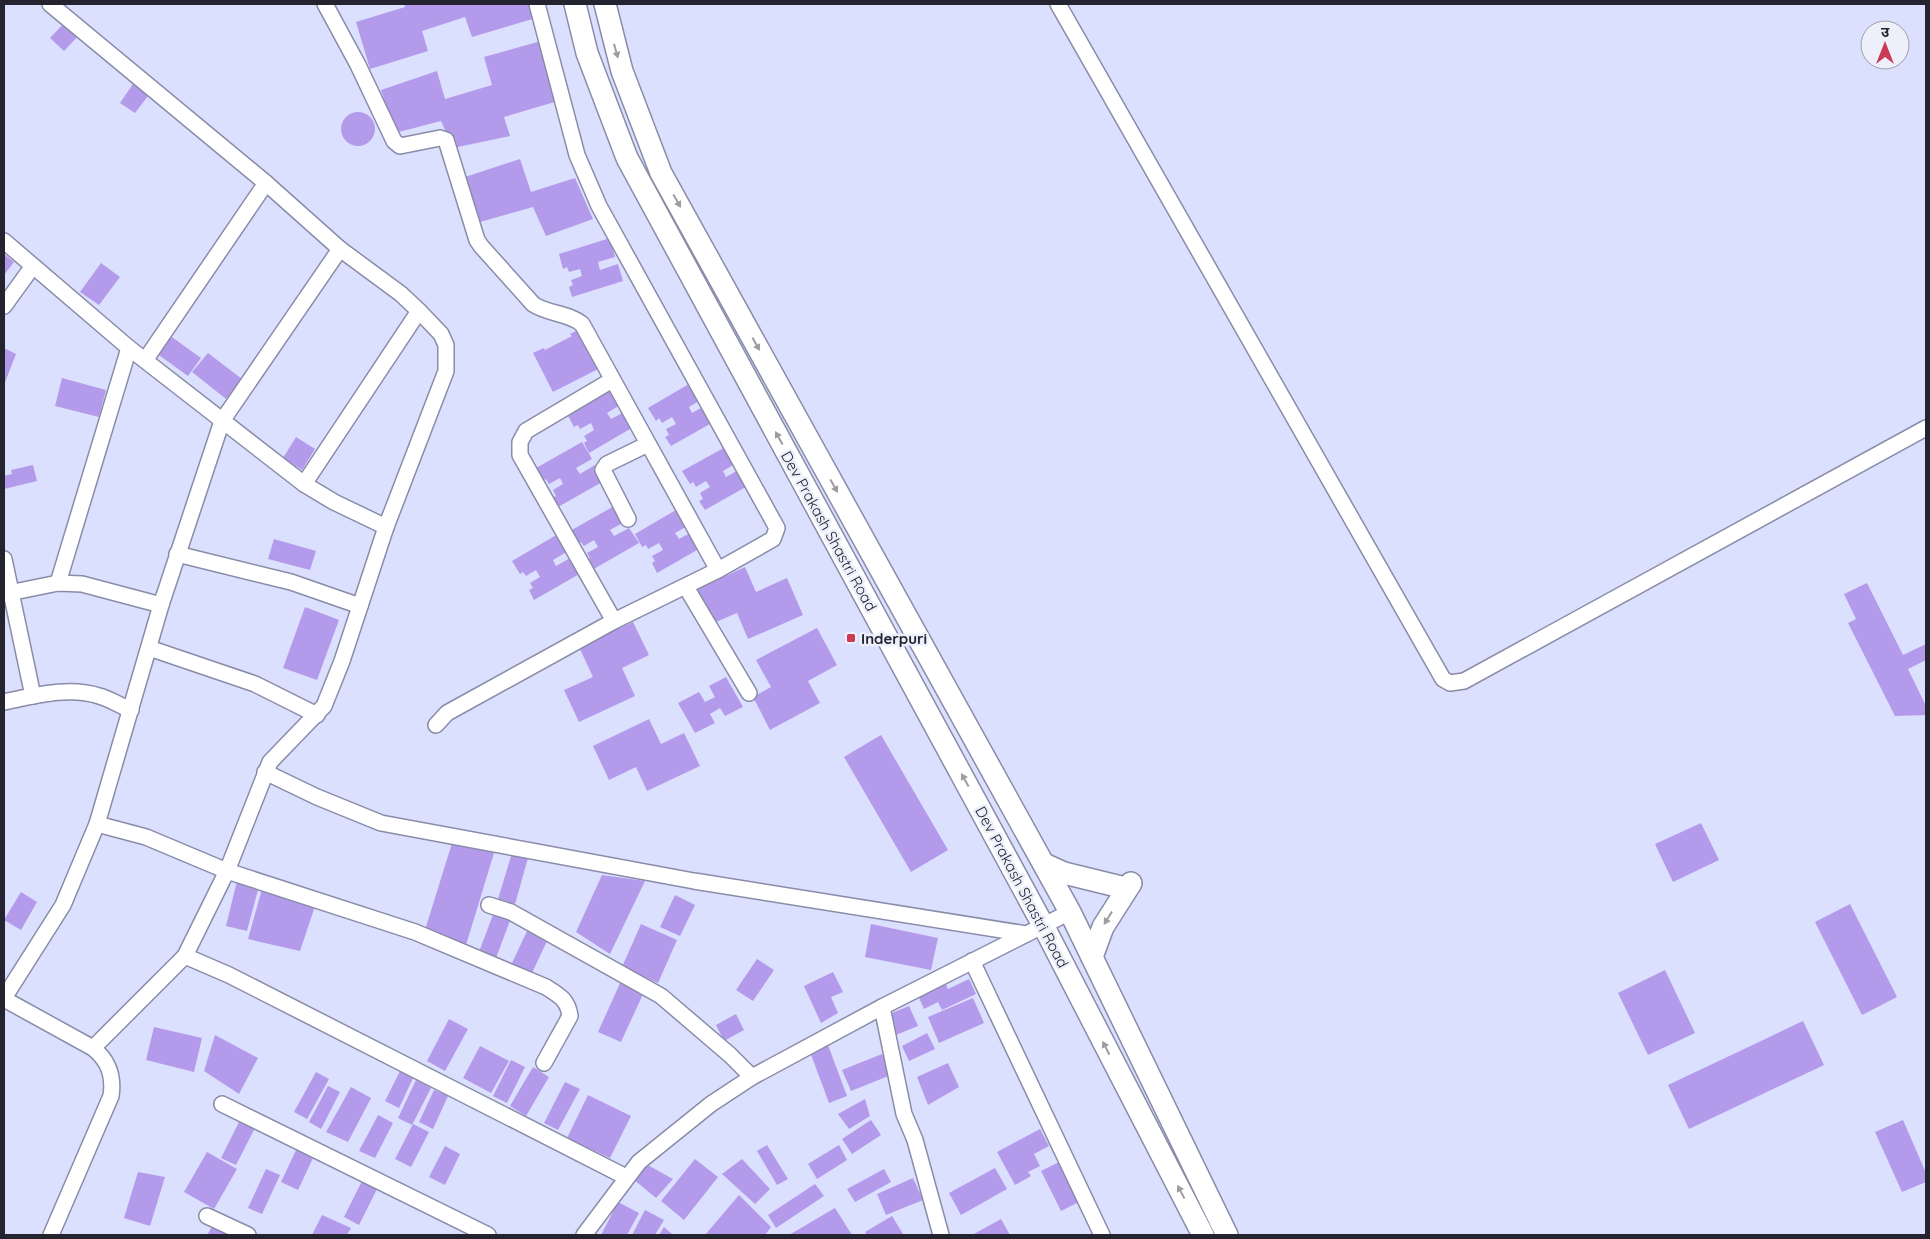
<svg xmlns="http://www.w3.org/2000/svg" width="1930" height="1239" font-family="Quicksand,'Noto Sans Devanagari',sans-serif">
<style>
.building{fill:#b49aeb}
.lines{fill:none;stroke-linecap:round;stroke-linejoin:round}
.street-casing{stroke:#898ca8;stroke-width:18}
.secondary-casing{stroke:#898ca8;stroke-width:24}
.street{stroke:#fff;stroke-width:15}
.secondary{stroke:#fff;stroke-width:21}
.oneway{fill:#9c9ca1}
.poi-dot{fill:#ca3a55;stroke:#edeffb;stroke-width:2}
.labels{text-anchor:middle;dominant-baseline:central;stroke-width:5;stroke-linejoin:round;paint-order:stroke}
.street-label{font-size:15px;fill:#23242f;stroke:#edeffb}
.poi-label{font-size:15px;font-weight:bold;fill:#23242f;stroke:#edeffb;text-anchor:start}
</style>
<rect width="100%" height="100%" fill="#dce0ff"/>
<!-- building -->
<g class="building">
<polygon points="404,4 531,4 536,18 472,37 465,17 422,31 428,51 370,69 356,22 405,7"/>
<polygon points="66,21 80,34 64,51 50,38"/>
<polygon points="541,41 558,101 504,117 510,136 453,148 441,121 395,133 381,90 437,71 445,99 492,85 484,57"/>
<polygon points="135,81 151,92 135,113 120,103"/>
<circle cx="358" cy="129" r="17"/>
<polygon points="520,159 531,192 575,178 593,219 546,236 533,207 480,222 465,177"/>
<polygon points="610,238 615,257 598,262 600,270 618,264 623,281 572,297 569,287 573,285 571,280 582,276 580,269 569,272 567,267 563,269 559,254"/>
<polygon points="4,254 14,262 4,275"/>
<polygon points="101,263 120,277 99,305 80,292"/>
<polygon points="583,327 604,366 553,392 533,353 544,348 545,350 572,336 570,334"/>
<polygon points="169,335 201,358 188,376 156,353"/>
<polygon points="4,348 16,354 4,385"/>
<polygon points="208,353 242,379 226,399 192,372"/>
<polygon points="62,378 106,390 99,417 55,406"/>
<polygon points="694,381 704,398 689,407 692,413 708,404 717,420 671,446 665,437 669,435 666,429 676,424 672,417 662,423 659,418 656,421 648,408"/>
<polygon points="613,387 622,404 607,413 611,419 626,411 635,426 589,453 584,443 587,441 584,436 594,430 591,423 580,429 578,425 574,427 567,414"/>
<polygon points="296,437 315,449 302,470 283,458"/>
<polygon points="582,442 592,459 576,468 580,474 595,465 604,481 558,507 552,498 556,496 553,490 563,484 560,478 549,484 546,479 543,481 536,468"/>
<polygon points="729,445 738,462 723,471 726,477 742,468 751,484 705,510 699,501 703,499 700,493 710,487 706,481 696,487 693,482 690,484 682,471"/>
<polygon points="33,465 37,481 4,489 4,476 12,474 11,470"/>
<polygon points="616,505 626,521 610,530 614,536 629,528 639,543 592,570 587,560 590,558 587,553 598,547 594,540 584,546 581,542 577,544 570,531"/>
<polygon points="681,507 691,524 675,533 679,539 694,531 704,546 657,573 652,563 655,561 652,556 663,550 659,543 648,549 646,545 642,547 635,534"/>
<polygon points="558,534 568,551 553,560 556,566 572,557 581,573 534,600 529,590 533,588 530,583 540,577 536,570 526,576 523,572 520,574 512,561"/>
<polygon points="274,539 316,551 310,570 268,559"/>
<polygon points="745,567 756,592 787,578 803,615 748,639 737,613 709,625 693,591"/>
<polygon points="1867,583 1903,655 1926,644 1926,660 1908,669 1926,706 1926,715 1895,716 1848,623 1856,619 1844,594"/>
<polygon points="305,607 339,620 317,680 283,668"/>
<polygon points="633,622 649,655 622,668 635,696 579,722 564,690 593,677 579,647"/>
<polygon points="817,628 837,665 808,681 820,703 770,730 753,697 771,687 756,660"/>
<polygon points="726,677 743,707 725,716 720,708 710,714 715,723 695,733 678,703 699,692 705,702 715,697 709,686"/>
<polygon points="649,719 661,744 684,733 700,766 647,791 636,767 609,780 593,746"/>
<polygon points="881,735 948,850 911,872 844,757"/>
<polygon points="1701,823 1719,860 1673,882 1655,844"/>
<polygon points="453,840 494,853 466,945 424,933"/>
<polygon points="512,853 528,858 515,904 498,899"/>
<polygon points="602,875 645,881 610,954 576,932"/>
<polygon points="237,881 259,886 247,931 226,926"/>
<polygon points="262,889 315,906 300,951 248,939"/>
<polygon points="21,892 37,902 21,930 4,920"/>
<polygon points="675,895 695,905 680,936 660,927"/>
<polygon points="1850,904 1897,997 1862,1015 1815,922"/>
<polygon points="494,912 511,918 496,958 479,952"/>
<polygon points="641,924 677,940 658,983 622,967"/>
<polygon points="871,924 938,938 931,970 865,957"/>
<polygon points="528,929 548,939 531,975 511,965"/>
<polygon points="757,959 774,970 753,1001 736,990"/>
<polygon points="1665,970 1695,1033 1648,1055 1618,993"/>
<polygon points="833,972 843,992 831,997 838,1013 821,1023 804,986"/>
<polygon points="943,978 948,989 969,979 976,994 942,1010 938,1002 924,1009 916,991"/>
<polygon points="621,981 644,992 621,1042 598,1032"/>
<polygon points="973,998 984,1023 939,1043 928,1017"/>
<polygon points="909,1006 918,1026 896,1035 887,1015"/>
<polygon points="736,1014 744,1030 724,1041 716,1025"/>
<polygon points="449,1019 468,1029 445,1071 427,1061"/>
<polygon points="1803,1021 1824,1065 1689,1129 1668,1085"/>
<polygon points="154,1027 202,1038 194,1072 146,1060"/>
<polygon points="927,1033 935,1049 909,1061 902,1046"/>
<polygon points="215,1035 258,1058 239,1094 204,1071"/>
<polygon points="828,1045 847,1096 829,1103 810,1052"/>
<polygon points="480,1046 509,1061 491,1093 463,1078"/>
<polygon points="882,1054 891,1075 851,1091 842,1070"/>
<polygon points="511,1060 525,1067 507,1103 493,1096"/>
<polygon points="948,1063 959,1087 928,1105 917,1077"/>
<polygon points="533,1067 549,1077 526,1116 510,1106"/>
<polygon points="401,1069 414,1076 399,1108 385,1101"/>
<polygon points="316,1072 329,1079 307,1119 294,1112"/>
<polygon points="416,1080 431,1088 412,1125 398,1118"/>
<polygon points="565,1082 580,1089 558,1130 544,1123"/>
<polygon points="328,1086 340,1092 321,1129 309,1122"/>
<polygon points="351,1087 371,1098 348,1142 326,1132"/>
<polygon points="434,1090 448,1096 433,1129 419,1122"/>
<polygon points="588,1095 631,1116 610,1158 567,1138"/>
<polygon points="865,1099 870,1116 849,1129 838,1114"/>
<polygon points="378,1115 393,1123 375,1158 359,1151"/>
<polygon points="242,1116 257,1124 236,1165 221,1158"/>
<polygon points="871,1120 881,1135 852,1154 842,1139"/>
<polygon points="1903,1120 1926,1173 1926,1182 1902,1192 1875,1132"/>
<polygon points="413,1124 429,1132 411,1167 395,1159"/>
<polygon points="1040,1129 1049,1146 1034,1154 1040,1166 1028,1172 1031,1176 1015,1185 997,1152"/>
<polygon points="767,1145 788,1179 777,1185 757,1151"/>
<polygon points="839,1145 847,1160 817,1179 808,1164"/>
<polygon points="445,1146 460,1154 445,1185 429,1177"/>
<polygon points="296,1150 313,1158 298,1190 281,1182"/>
<polygon points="207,1152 237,1169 214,1209 184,1192"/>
<polygon points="695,1159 718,1177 684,1220 661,1201"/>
<polygon points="742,1159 770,1189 755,1204 722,1174"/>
<polygon points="1059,1162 1079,1202 1061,1211 1041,1171"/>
<polygon points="644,1163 673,1179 656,1198 633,1179"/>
<polygon points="995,1168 1007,1189 961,1215 949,1193"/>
<polygon points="266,1169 280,1175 262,1214 248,1208"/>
<polygon points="884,1169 891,1182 855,1202 847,1189"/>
<polygon points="138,1172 165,1177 150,1226 124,1218"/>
<polygon points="913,1178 923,1200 886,1215 877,1194"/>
<polygon points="362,1181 377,1189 359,1225 344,1217"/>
<polygon points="815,1184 824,1196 776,1228 768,1215"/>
<polygon points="739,1195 771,1227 765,1235 705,1235"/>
<polygon points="618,1202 639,1213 627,1235 601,1235"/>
<polygon points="835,1208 852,1235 789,1235"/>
<polygon points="645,1210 664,1220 655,1235 632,1235"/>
<polygon points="322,1215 351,1228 347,1235 312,1235"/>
<polygon points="892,1216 903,1234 867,1235 865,1232"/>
<polygon points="1001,1219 1010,1235 972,1235"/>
<polygon points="215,1222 238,1235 207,1235"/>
<polygon points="664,1227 673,1235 659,1235"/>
</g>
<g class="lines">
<defs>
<g id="street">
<polyline points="50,4 266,183 340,249 401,294 419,311 441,334 446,345 446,371 386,527 342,661 324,706 270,762 227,871 185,956"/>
<path d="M325 4 358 65 394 141 400 146 440 138 446 140 477 240 481 246 533 304C547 314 569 313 582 324L718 570 773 539 777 528 599 206 577 155 537 4"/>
<polyline points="1058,4 1443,679 1450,683 1464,681 1926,428"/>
<polyline points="4,241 129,348 304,484 334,502 386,527"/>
<polyline points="4,306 33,266"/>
<polyline points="146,359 266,183"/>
<polyline points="612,380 526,431 520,442 520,455 614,621 718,570"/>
<polyline points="304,484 419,311"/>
<polyline points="628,519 603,470 607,464 648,444"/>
<polyline points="177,554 291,582 360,606"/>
<polyline points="4,559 33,696"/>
<polyline points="58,583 129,348"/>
<polyline points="686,587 749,693"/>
<polyline points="4,594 58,583 82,584 161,605"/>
<polyline points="149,648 255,684 317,715"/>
<path d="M4 702C34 696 69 686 99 696 110 699 121 706 131 710"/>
<polyline points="436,725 447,713 614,621"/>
<polyline points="265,772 317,797 381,823 694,881 1026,934"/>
<path d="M97 824 146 837 227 871 415 932 546 987C559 995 568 1000 570 1016L544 1063"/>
<polyline points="489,905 511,912 661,996 730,1055 752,1077"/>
<polyline points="972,961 1102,1235"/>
<polyline points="4,998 63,905 97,824 161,605 222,421 340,249"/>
<path d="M4 999 93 1048C109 1061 114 1076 111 1096L51 1235"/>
<polyline points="882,1007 904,1114 915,1140 941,1235"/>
<polyline points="93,1048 185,956 229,975 626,1177"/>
<polyline points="222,1104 488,1235"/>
<polyline points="207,1216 248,1235"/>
<polyline points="584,1235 639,1162 711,1104 752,1077 882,1007 1070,912"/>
</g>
<g id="secondary">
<polyline points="575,4 587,53 627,158 1043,925 1203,1235"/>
<polyline points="605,4 622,71 661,173 1070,912 1227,1235"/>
<polyline points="1044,864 1064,873 1121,887"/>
<polyline points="1092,957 1103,927 1131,883"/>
</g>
</defs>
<!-- street casing -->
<use href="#street" class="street-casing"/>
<!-- secondary casing -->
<use href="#secondary" class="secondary-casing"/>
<!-- street -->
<use href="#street" class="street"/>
<!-- secondary -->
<use href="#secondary" class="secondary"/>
</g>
<!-- one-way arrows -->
<defs><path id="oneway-solid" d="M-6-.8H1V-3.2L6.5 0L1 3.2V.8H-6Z" transform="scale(1.25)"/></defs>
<g class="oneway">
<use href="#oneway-solid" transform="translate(616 51) rotate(74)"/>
<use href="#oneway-solid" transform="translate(677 201) rotate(61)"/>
<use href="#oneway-solid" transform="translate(756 344) rotate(61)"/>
<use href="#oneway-solid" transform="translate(779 438) rotate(-119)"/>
<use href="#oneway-solid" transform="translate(834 486) rotate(61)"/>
<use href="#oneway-solid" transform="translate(965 780) rotate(-119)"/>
<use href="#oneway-solid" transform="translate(1108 918) rotate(122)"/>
<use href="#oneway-solid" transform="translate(1106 1048) rotate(-117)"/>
<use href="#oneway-solid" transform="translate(1181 1192) rotate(-118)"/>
</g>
<!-- markers -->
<rect class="poi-dot" x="846" y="633" width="10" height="10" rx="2.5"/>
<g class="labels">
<!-- street labels -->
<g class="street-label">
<text transform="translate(829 531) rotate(61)">Dev Prakash Shastri Road</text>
<text transform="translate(1022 887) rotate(62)">Dev Prakash Shastri Road</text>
</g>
<!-- poi labels -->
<g class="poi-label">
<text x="861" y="638">Inderpuri</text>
</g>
</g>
<!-- border -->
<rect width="1930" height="1239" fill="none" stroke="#23242f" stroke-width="10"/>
<!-- north arrow -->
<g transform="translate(1885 45)"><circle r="24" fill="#edeffb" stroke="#9c9ea9"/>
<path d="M0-4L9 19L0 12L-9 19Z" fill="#ca3a55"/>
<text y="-8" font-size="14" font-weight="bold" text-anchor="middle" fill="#23242f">उ</text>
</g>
</svg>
